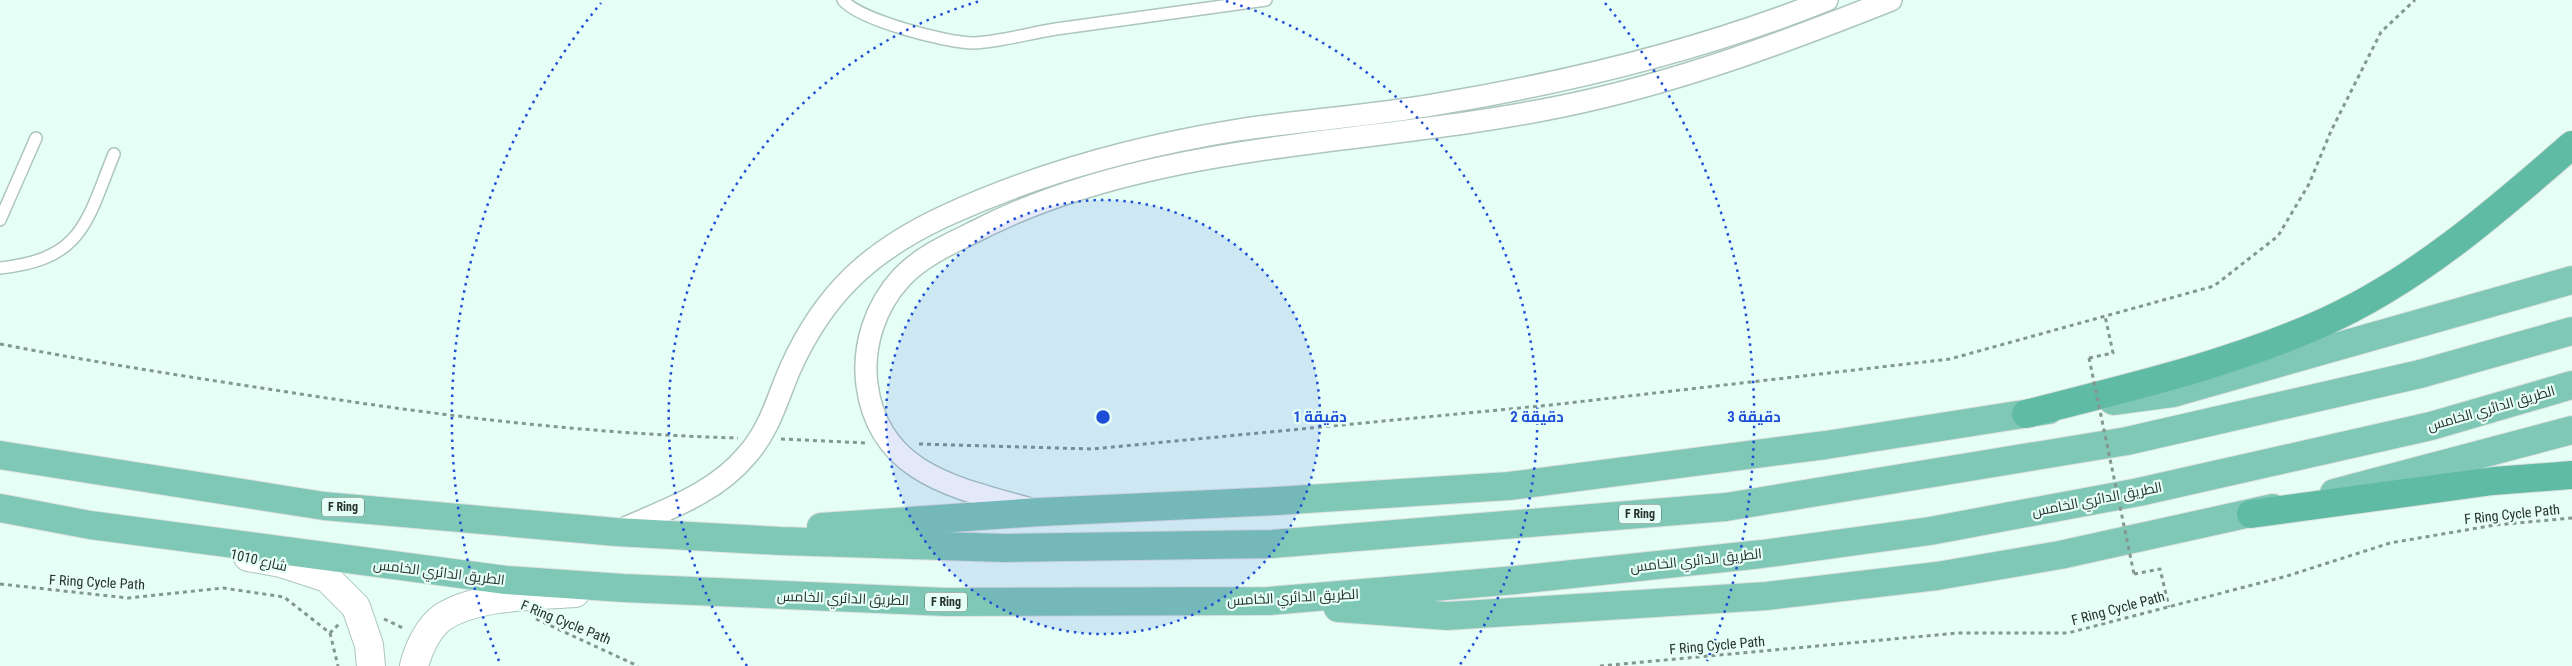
<svg xmlns="http://www.w3.org/2000/svg" width="2572" height="666" font-family="'Roboto Condensed',Cairo,sans-serif">
<style>
.lines{fill:none;stroke-linecap:round;stroke-linejoin:round}
.service-casing{stroke:#adc5be;stroke-width:14}
.minor-casing{stroke:#adc5be;stroke-width:24}
.tertiary-casing{stroke:#adc5be;stroke-width:30}
.trunk-casing{stroke:#e1e2e2;stroke-width:30}
.motorway-casing{stroke:#e1e2e2;stroke-width:30}
.path{stroke:#849690;stroke-width:3;stroke-dasharray:4 4;stroke-linecap:butt}
.service{stroke:#fff;stroke-width:11}
.minor{stroke:#fff;stroke-width:21}
.tertiary{stroke:#fff;stroke-width:28}
.trunk{stroke:#80c8b6;stroke-width:28}
.motorway{stroke:#60bba4;stroke-width:28}
.path-bridge{stroke:#849690;stroke-width:3;stroke-dasharray:4 4;stroke-linecap:butt}
.ring{fill:none;stroke:#1d4ed8;stroke-width:2.5;stroke-dasharray:2.5 5}
.labels{text-anchor:middle;dominant-baseline:central;stroke-width:4.5;stroke-linejoin:round;paint-order:stroke}
.shield{fill:#e5fef6;stroke:#606e6a;stroke-width:1}
.shield-label{font-size:12px;font-weight:bold;fill:#27312e}
.street-label{font-size:14px;fill:#27312e;stroke:#e5fef6}
.centre{fill:#1d4ed8;stroke:#e5fef6;stroke-width:2.5}
.ring-label{font-size:15px;text-anchor:middle;font-weight:bold;fill:#1d4ed8;stroke:#e5fef6;stroke-width:4.5;stroke-linejoin:round;paint-order:stroke}
</style>
<rect width="100%" height="100%" fill="#e5fef6"/>
<g class="lines">
<defs>
<g id="service">
<path d="M843 0C859 20 947 43 974 43 1001 42 1029 33 1056 29 1125 19 1196 10 1266 0"/>
<polyline points="0,220 36,138"/>
<path d="M0 268C83 259 86 223 114 154"/>
</g>
<g id="minor">
<path d="M1030 509C958 488 879 475 867 385 862 346 875 306 902 277 921 257 947 245 972 233 1152 139 1368 147 1563 106 1676 83 1785 42 1891 0"/>
<path d="M616 532C662 511 714 495 747 455 770 429 777 399 790 369 824 293 870 251 945 216 1036 174 1138 146 1238 130 1304 120 1371 116 1438 104 1570 82 1702 50 1827 0"/>
</g>
<g id="tertiary">
<polyline points="248,557 281,563 327,578 356,607 369,645 371,666"/>
<path d="M414 666C418 650 428 627 443 617 477 595 535 596 575 593"/>
</g>
<g id="trunk">
<polyline points="2113,401 2173,393 2572,280"/>
<polyline points="0,455 324,506 616,532 780,541 1005,548 1272,544 1726,507 2127,441 2420,374 2572,331"/>
<polyline points="2334,493 2572,430"/>
<polyline points="0,508 90,525 506,580 623,588 947,602 1269,601 1516,580 1762,554 1930,531 2139,492 2431,426 2572,385"/>
<polyline points="821,527 1040,512 1276,501 1509,486 1826,445 2049,410"/>
<polyline points="1338,608 1447,616 1767,596 1937,576 2060,555 2273,508"/>
</g>
<g id="motorway">
<path d="M2026 414C2125 388 2225 366 2320 324 2415 282 2494 213 2572 145"/>
<polyline points="2251,514 2493,481 2572,475"/>
</g>
</defs>
<!-- service casing -->
<use href="#service" class="service-casing"/>
<!-- minor casing -->
<use href="#minor" class="minor-casing"/>
<!-- tertiary casing -->
<use href="#tertiary" class="tertiary-casing"/>
<!-- trunk casing -->
<use href="#trunk" class="trunk-casing"/>
<!-- motorway casing -->
<use href="#motorway" class="motorway-casing"/>
<!-- path -->
<g class="path">
<path d="M0 344C98 363 196 378 294 393 441 416 589 434 738 438"/>
<polyline points="2089,358 2113,353 2105,316"/>
<polyline points="781,439 867,443"/>
<polyline points="919,444 1092,449 1551,405 1950,359 2214,286 2278,236 2309,184 2331,131 2381,32 2415,0"/>
<polyline points="2134,574 2160,569 2169,607"/>
<polyline points="0,584 128,598 223,588 284,597 330,633 339,624"/>
<polyline points="384,619 405,629"/>
<polyline points="536,619 638,666"/>
<polyline points="330,633 338,666"/>
<polyline points="1600,666 1958,633 2068,633 2287,576 2390,543 2495,525 2572,518"/>
</g>
<!-- service -->
<use href="#service" class="service"/>
<!-- minor -->
<use href="#minor" class="minor"/>
<!-- tertiary -->
<use href="#tertiary" class="tertiary"/>
<!-- trunk -->
<use href="#trunk" class="trunk"/>
<!-- motorway -->
<use href="#motorway" class="motorway"/>
<!-- path-bridge -->
<polyline class="path-bridge" points="2089,358 2134,574"/>
</g>
<!-- distance rings -->
<circle cx="1103" cy="417" r="217" fill="#1d4ed8" fill-opacity=".12"/>
<g class="ring">
<circle cx="1103" cy="417" r="217"/>
<path d="M747 666A434 434 0 0 1 980 1M1226 1A434 434 0 0 1 1459 666"/>
<path d="M499 661A651 651 0 0 1 601 3M1605 3A651 651 0 0 1 1707 661"/>
</g>
<g class="labels">
<!-- shield labels -->
<g class="shield">
<rect x="322" y="497.5" width="42" height="19" rx="4"/>
<rect x="1619" y="504.5" width="42" height="19" rx="4"/>
<rect x="925" y="592.5" width="42" height="19" rx="4"/>
</g>
<g class="shield-label">
<text x="343" y="507">F Ring</text>
<text x="1640" y="514">F Ring</text>
<text x="946" y="602">F Ring</text>
</g>
<!-- street labels -->
<g class="street-label">
<text transform="translate(2491 408) rotate(-16)">الطريق الدائري الخامس</text>
<text transform="translate(2097 499) rotate(-11)">الطريق الدائري الخامس</text>
<text transform="translate(2512 514) rotate(-6)">F Ring Cycle Path</text>
<text transform="translate(259 560) rotate(13)">شارع 1010</text>
<text transform="translate(1696 560) rotate(-6)">الطريق الدائري الخامس</text>
<text transform="translate(439 572) rotate(7)">الطريق الدائري الخامس</text>
<text transform="translate(97 582) rotate(3)">F Ring Cycle Path</text>
<text transform="translate(1293 597) rotate(-3)">الطريق الدائري الخامس</text>
<text transform="translate(843 598) rotate(2)">الطريق الدائري الخامس</text>
<text transform="translate(2118 608) rotate(-15)">F Ring Cycle Path</text>
<text transform="translate(566 622) rotate(22)">F Ring Cycle Path</text>
<text transform="translate(1717 645) rotate(-5)">F Ring Cycle Path</text>
</g>
</g>
<circle cx="1103" cy="417" r="8" class="centre"/>
<g class="ring-label">
<text x="1320" y="422">1 دقيقة</text>
<text x="1537" y="422">2 دقيقة</text>
<text x="1754" y="422">3 دقيقة</text>
</g>
</svg>
